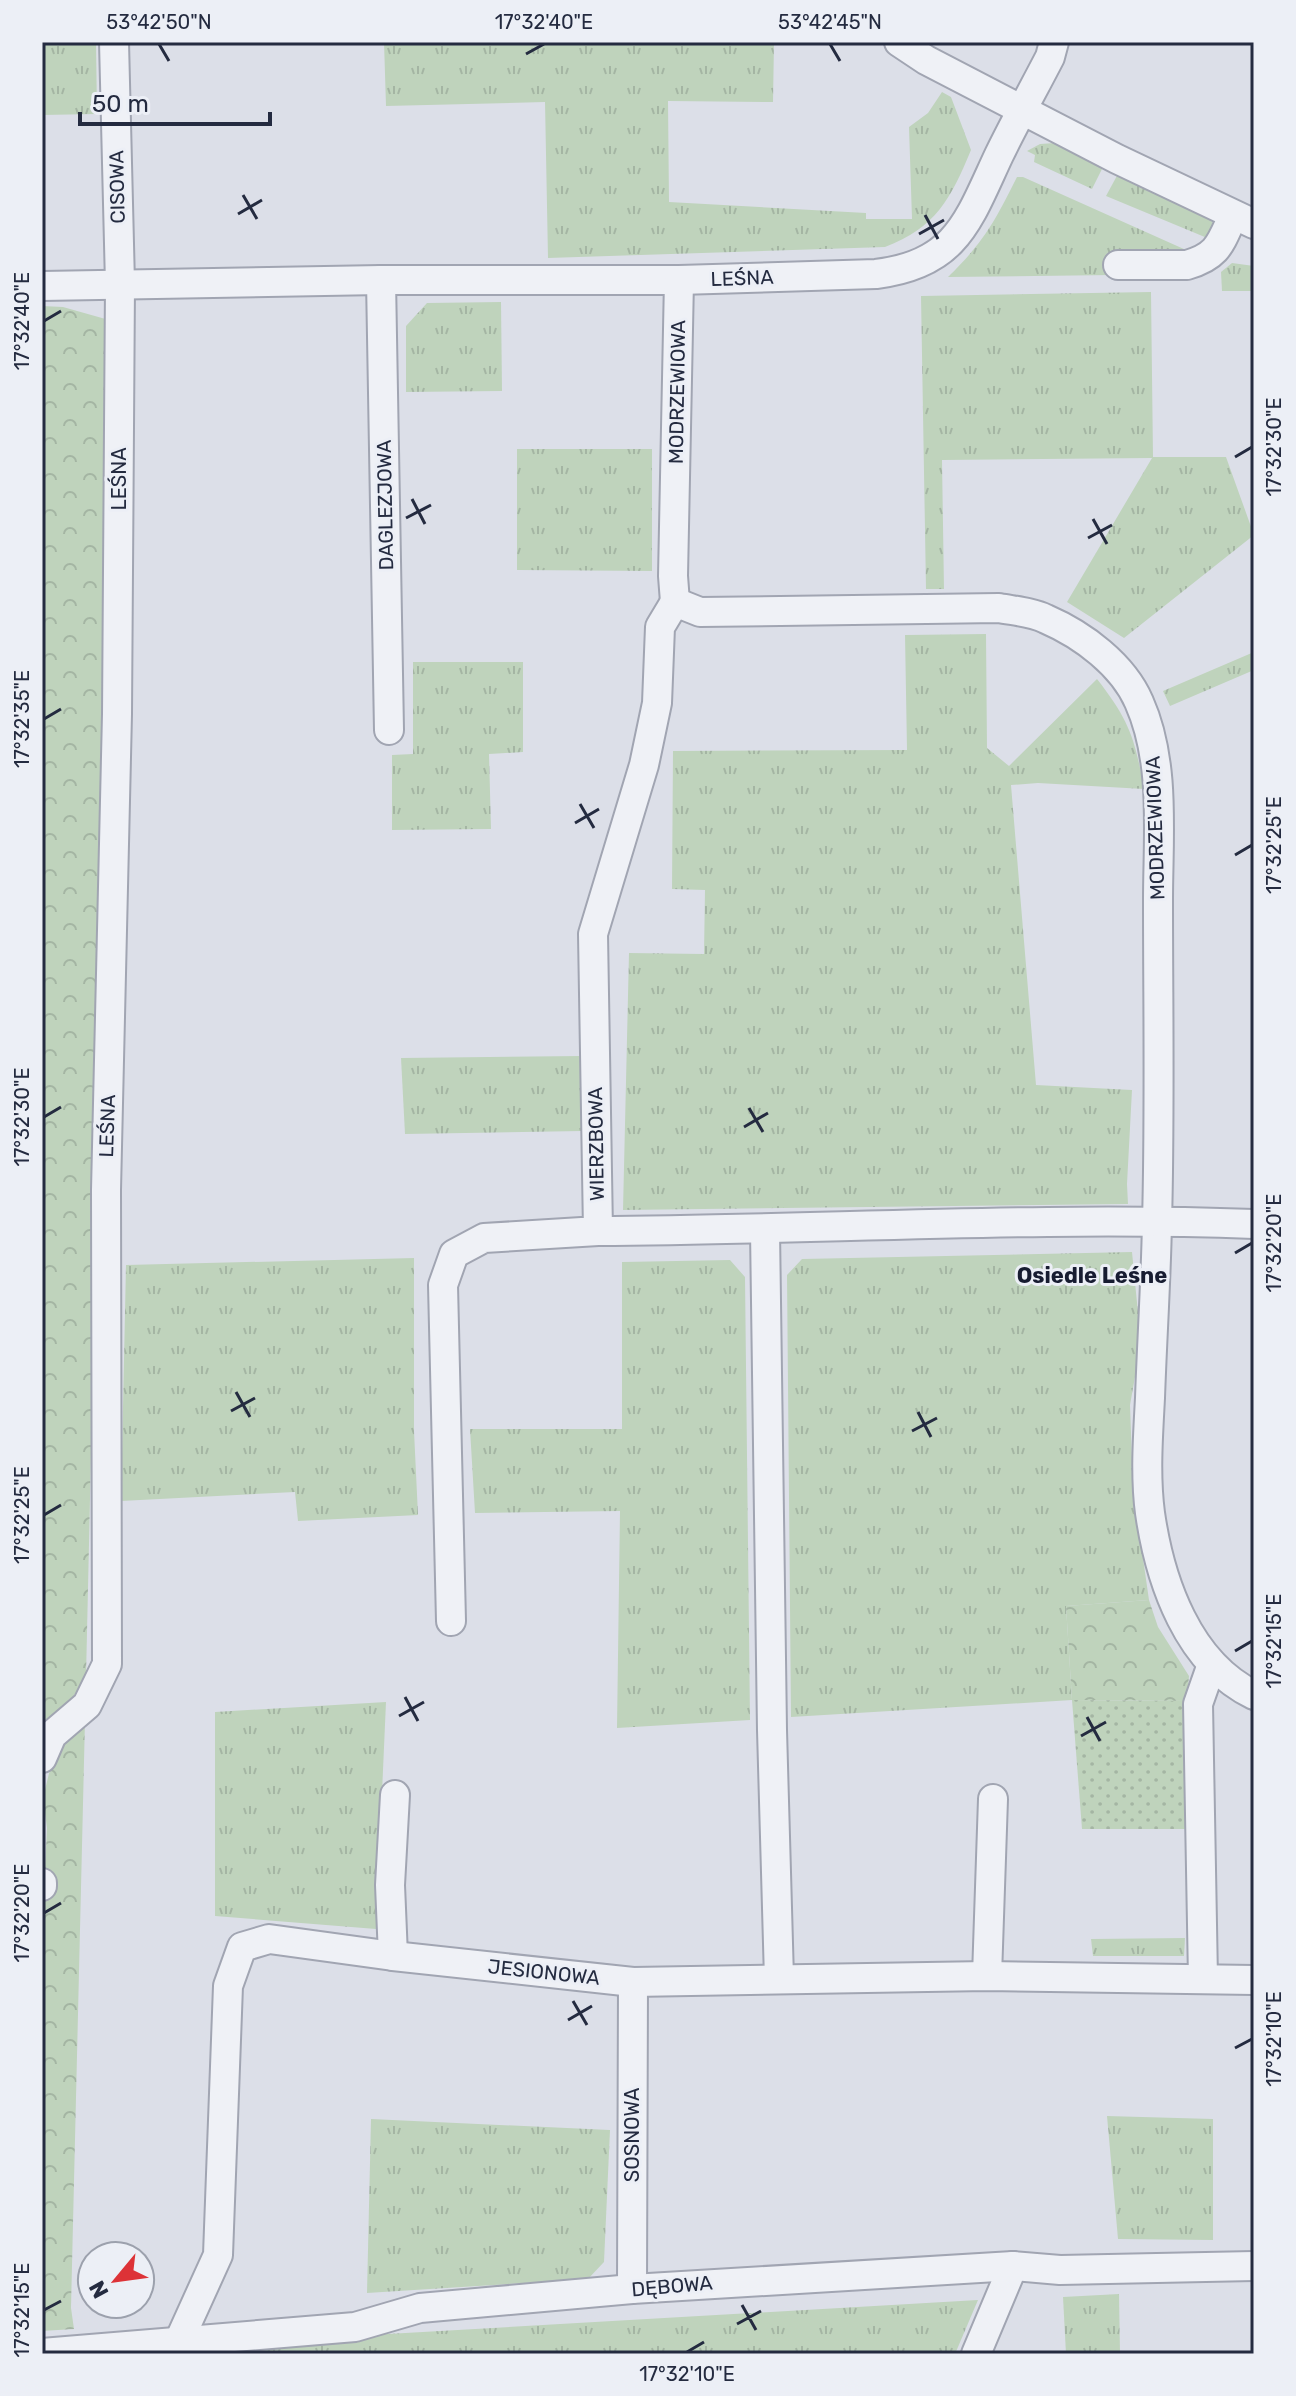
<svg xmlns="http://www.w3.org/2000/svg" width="1296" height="2396" font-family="Rubik,sans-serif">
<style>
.grass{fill:url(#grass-tufts)}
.forest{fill:url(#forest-crowns)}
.garden{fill:url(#garden-dots)}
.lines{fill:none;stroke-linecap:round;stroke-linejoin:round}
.minor-casing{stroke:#a1a5b2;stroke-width:32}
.minor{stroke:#eff1f6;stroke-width:28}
.ticks{fill:none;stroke:#242b40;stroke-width:3}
.labels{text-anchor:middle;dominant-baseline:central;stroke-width:6;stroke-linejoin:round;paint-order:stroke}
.street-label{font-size:20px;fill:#242b40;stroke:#eceff6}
.neighbourhood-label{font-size:22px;font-weight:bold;fill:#171c31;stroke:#eceff6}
.neatline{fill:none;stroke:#242b40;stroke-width:3}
.ticks-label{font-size:20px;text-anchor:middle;fill:#242b40}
</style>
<defs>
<pattern id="grass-tufts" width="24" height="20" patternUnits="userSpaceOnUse" patternTransform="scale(2)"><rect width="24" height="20" fill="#bfd3bc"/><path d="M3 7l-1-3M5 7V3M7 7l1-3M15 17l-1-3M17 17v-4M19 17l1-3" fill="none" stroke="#a4b5a3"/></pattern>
<pattern id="forest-crowns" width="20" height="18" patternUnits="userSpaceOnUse" patternTransform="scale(2)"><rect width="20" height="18" fill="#bfd3bc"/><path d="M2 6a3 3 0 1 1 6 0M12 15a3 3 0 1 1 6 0" fill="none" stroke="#a4b5a3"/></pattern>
<pattern id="garden-dots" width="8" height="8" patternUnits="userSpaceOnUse" patternTransform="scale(2)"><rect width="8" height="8" fill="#bfd3bc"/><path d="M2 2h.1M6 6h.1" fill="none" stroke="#a4b5a3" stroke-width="1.8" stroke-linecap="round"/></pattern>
</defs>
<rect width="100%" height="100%" fill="#dcdfe8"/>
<!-- grass -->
<g class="grass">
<polygon points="42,42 96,42 97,114 42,115"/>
<path d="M384 42H774L773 102 668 101 669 202 866 213V219H912L909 127 928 113 942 92 951 97 971 150C951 198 936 228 885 247L548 258 545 102 386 106Z"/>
<polygon points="1055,143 1068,146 1104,165 1092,189 1034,162 1035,155 1027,151 1040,144"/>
<polygon points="1119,172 1208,217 1213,223 1212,240 1106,196"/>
<path d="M1017 177H1023L1195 254 1113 275 948 277C984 242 995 221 1017 177Z"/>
<polygon points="1232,263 1254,266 1254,291 1222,291 1221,272"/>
<polygon points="1151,292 1153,457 1226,457 1254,535 1124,638 1067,602 1152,458 942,460 944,589 926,589 921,296"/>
<polygon points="501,302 502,391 406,392 406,326 427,303"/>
<polygon points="517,449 652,449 652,571 517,570"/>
<path d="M986 634 987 748 1009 766 1097 679C1129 720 1135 738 1144 789L1038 783 1011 785 1036 1085 1132 1090 1127 1184 1128 1204 623 1210 629 953 704 954 705 890 672 889 673 751 907 750 905 635Z"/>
<polygon points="1254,652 1254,670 1170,706 1163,691"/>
<polygon points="413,662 523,662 523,752 489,754 491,829 392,830 392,755 413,754"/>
<polygon points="581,1056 582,1131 405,1134 401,1058"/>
<polygon points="1132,1252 1141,1343 1130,1405 1133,1489 1149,1600 1066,1606 1072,1700 791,1717 787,1275 802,1259"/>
<polygon points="414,1258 414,1431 418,1515 298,1521 295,1492 121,1501 126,1265"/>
<polygon points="730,1260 745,1277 750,1720 617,1728 620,1511 475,1513 470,1429 622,1429 622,1262"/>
<polygon points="386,1702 376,1929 215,1916 215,1712"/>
<polygon points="1185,1938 1184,1956 1093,1956 1091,1939"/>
<polygon points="1107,2116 1213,2119 1213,2240 1118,2239"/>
<polygon points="371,2119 610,2130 604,2262 588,2279 367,2293"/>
<polygon points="1119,2294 1120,2354 1066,2354 1063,2297"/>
<polygon points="978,2300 955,2354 205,2354 283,2340"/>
</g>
<!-- forest -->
<g class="forest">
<polygon points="42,306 63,307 109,320 109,656 86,1677 69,1703 42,1733"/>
<polygon points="1149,1600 1158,1627 1189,1676 1187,1701 1072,1700 1066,1606"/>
<polygon points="85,1720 71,2308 74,2329 42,2331 42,1935 47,1828 43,1798 54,1753"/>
</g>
<!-- garden -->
<polygon class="garden" points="1072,1700 1187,1701 1187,1829 1082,1829"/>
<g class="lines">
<defs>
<g id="minor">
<polyline points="899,42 926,60 1117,159 1254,224"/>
<path d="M1118 265H1187C1218 256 1220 244 1233 216"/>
<polyline points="381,280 389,730"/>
<path d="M42 286 381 280H679L876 274C957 264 968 221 999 155 1015 122 1033 90 1050 57L1054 42"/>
<path d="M675 602 700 612 999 608C1015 611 1032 612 1046 619 1083 635 1123 665 1139 702 1166 762 1158 836 1158 900 1158 1007 1160 1115 1157 1222 1156 1280 1152 1339 1150 1398 1148 1436 1145 1475 1150 1513 1160 1582 1188 1663 1254 1695"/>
<polyline points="675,602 673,576 679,280"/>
<polyline points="765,1230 772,1730 779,1979"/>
<path d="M598 1231C816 1230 1036 1216 1254 1224"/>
<polyline points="451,1621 443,1285 454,1254 484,1238 598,1231 593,934 644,765 657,703 660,627 675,602"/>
<polyline points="42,1758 52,1735 87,1705 107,1664 106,1190 117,714 120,284 114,42"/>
<polyline points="42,1883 42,1886"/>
<polyline points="393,1956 390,1885 395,1795"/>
<polyline points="987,1976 993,1799"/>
<polyline points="1203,1979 1198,1704 1212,1664"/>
<polyline points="632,2289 633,1982"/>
<polyline points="179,2341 218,2255 228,1986 242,1947 269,1939 393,1956 633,1982 987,1976 1254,1980"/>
<polyline points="42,2353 355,2327 420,2308 632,2289 1013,2266 1060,2270 1254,2266"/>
<polyline points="976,2354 1013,2266"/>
</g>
</defs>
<!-- minor casing -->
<use href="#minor" class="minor-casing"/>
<!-- minor -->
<use href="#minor" class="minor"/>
</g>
<!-- ticks -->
<path class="ticks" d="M159 44 169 61M830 44 840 61M526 54 544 44M243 195 257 219M238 214 262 200M925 215 938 239M919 234 944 220M44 321 61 311M1235 457 1252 447M412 499 425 524M406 518 431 505M1093 519 1107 544M1088 538 1112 525M44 719 61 709M580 804 594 828M575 823 599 809M1235 855 1252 845M749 1108 763 1132M44 1117 61 1107M744 1127 768 1113M1235 1253 1252 1243M236 1392 250 1417M231 1411 255 1398M918 1412 931 1437M912 1431 937 1418M44 1515 61 1505M1235 1651 1252 1641M405 1697 418 1721M399 1716 424 1702M1087 1717 1100 1741M1081 1736 1106 1722M44 1913 61 1903M573 2001 587 2025M568 2020 592 2006M1235 2048 1252 2039M742 2305 756 2330M44 2310 61 2301M737 2324 761 2311M687 2352 704 2342"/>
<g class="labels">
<!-- street labels -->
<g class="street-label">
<text transform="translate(117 187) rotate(-91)">CISOWA</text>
<text transform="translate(742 278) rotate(-2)">LEŚNA</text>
<text transform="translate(677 392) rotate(-89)">MODRZEWIOWA</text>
<text transform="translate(119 479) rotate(-90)">LEŚNA</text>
<text transform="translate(385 505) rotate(-91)">DAGLEZJOWA</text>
<text transform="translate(1155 828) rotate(-92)">MODRZEWIOWA</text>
<text transform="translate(107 1126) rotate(-88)">LEŚNA</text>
<text transform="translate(596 1144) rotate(-91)">WIERZBOWA</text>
<text transform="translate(544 1972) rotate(6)">JESIONOWA</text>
<text transform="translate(632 2135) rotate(-90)">SOSNOWA</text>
<text transform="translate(672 2286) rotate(-5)">DĘBOWA</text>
</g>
<!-- neighbourhood labels -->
<g class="neighbourhood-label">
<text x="1092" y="1275">Osiedle Leśne</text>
</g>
</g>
<!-- border -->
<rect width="1296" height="2396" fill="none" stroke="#eceff6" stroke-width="88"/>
<!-- north arrow -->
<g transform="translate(116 2280) rotate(241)"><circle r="38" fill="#eceff6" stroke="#9ca1ad" stroke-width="2"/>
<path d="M0-6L14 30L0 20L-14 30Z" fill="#dd3237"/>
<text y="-12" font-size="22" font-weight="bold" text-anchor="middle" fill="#242b40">N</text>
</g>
<!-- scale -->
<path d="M80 112v12h190v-12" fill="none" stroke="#242b40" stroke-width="4"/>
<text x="92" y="112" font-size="24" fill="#242b40" stroke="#eceff6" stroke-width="6" paint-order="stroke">50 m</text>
<rect x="44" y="44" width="1208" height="2308" class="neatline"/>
<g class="ticks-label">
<text x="159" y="29">53°42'50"N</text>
<text x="544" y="29">17°32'40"E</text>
<text x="830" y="29">53°42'45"N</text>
<text transform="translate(22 321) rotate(-90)" y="7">17°32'40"E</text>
<text transform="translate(1274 447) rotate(-90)" y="7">17°32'30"E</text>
<text transform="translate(22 719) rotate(-90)" y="7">17°32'35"E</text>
<text transform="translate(1274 845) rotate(-90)" y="7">17°32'25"E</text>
<text transform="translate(22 1117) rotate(-90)" y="7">17°32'30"E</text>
<text transform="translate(1274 1243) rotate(-90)" y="7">17°32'20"E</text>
<text transform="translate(22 1515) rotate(-90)" y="7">17°32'25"E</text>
<text transform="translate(1274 1641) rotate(-90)" y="7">17°32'15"E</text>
<text transform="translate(22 1913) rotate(-90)" y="7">17°32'20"E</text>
<text transform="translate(1274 2039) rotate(-90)" y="7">17°32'10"E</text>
<text transform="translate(22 2310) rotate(-90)" y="7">17°32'15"E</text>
<text x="687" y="2381">17°32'10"E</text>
</g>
</svg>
